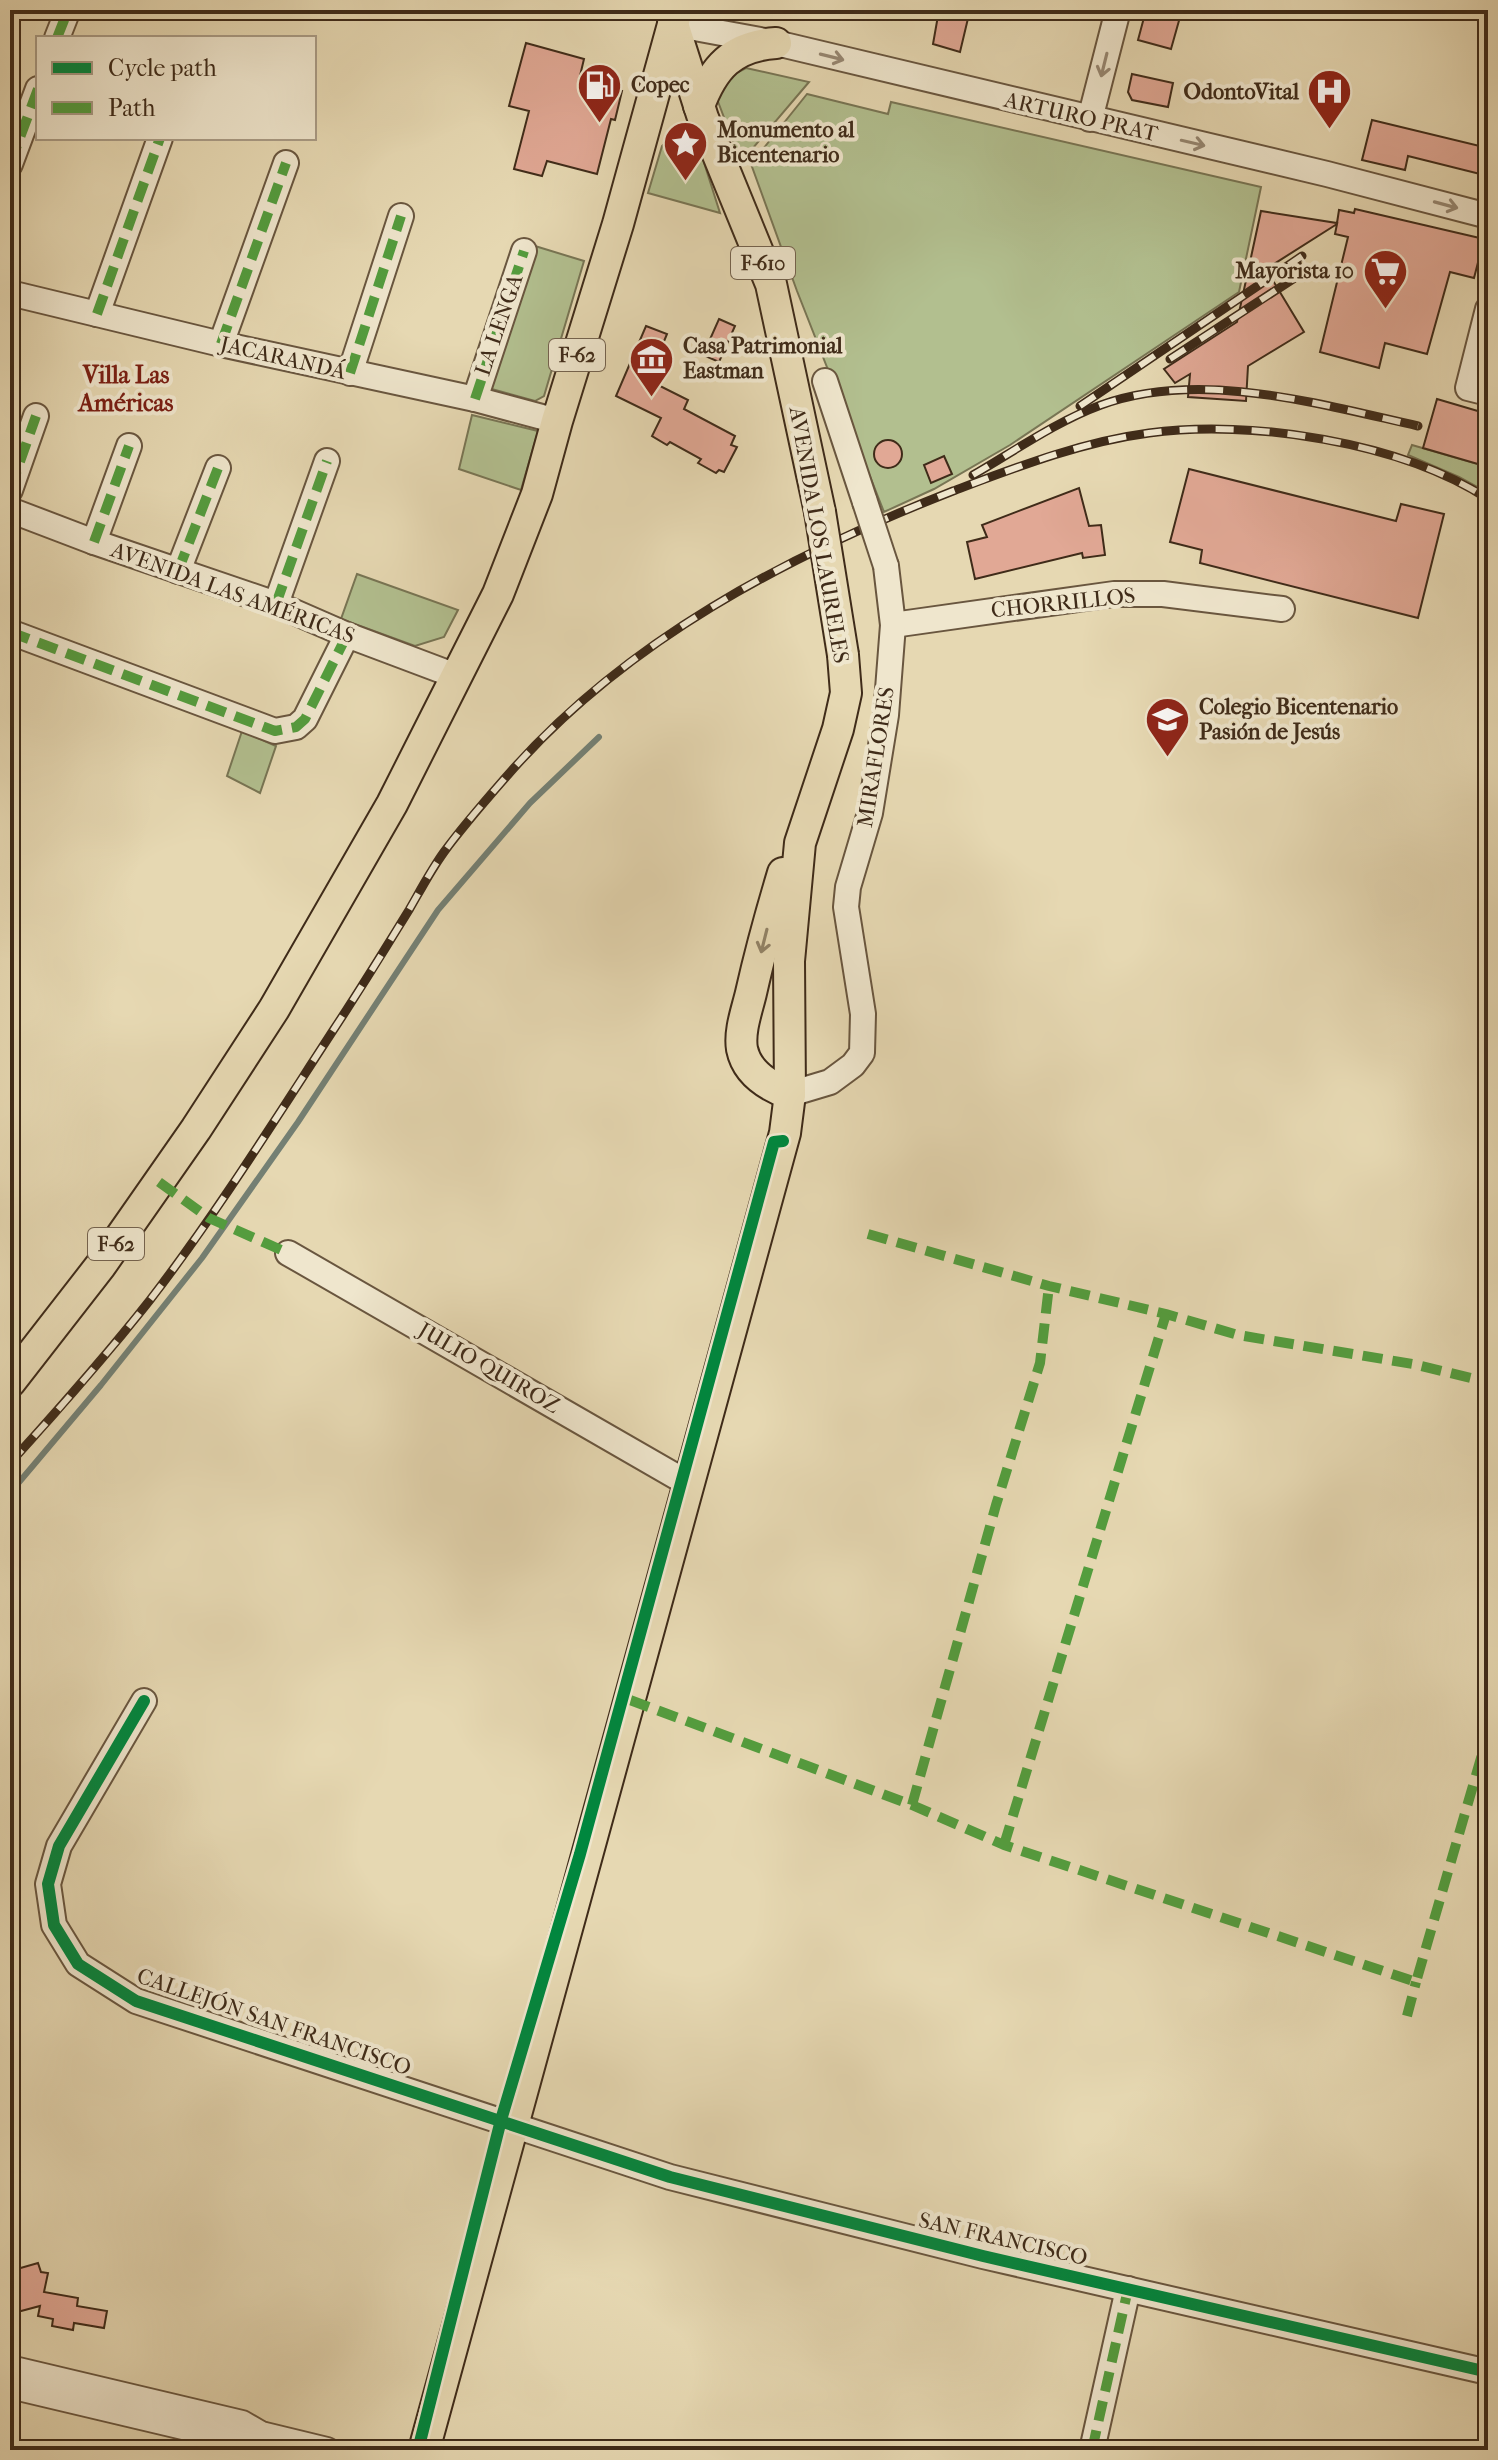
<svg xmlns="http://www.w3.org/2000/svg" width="1498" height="2460" font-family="'IM FELL French Canon',serif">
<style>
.green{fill:#b2bf8f;stroke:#787554;stroke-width:2}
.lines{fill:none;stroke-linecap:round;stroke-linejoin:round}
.stream{stroke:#748074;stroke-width:6}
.building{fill:#e1a895;stroke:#3f2b19;stroke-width:2}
.minor-casing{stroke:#69563f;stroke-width:28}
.major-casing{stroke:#3f2b19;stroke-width:34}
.minor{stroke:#efe6cd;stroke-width:24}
.major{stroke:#e6d8b2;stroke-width:30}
.rail-casing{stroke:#3f2b19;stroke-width:9}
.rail{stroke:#efe6cd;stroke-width:6;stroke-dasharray:18;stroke-linecap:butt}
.minor-bridge-casing{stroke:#69563f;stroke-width:28;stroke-linecap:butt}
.major-bridge-casing{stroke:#3f2b19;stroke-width:34;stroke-linecap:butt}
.minor-bridge{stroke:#efe6cd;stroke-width:24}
.major-bridge{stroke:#e6d8b2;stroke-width:30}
.quiet{stroke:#539d3e;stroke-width:10;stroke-dasharray:20 10;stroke-linecap:butt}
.cycleway-casing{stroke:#efe6cd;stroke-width:17}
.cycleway{stroke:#00873e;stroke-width:12}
.oneway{stroke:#978873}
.oneway2{stroke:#928266}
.labels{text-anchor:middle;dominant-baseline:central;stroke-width:8;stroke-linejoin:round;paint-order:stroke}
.shield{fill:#efe6cd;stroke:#74634f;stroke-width:2}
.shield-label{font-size:20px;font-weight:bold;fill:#3f2b19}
.poi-label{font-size:22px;font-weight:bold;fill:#3f2b19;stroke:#efe6cd;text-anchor:start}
.street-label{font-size:22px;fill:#3f2b19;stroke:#efe6cd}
.neighbourhood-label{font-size:24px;font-weight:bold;fill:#7a1f14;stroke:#efe6cd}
</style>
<rect width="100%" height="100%" fill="#e6d8b2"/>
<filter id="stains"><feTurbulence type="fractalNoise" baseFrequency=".0025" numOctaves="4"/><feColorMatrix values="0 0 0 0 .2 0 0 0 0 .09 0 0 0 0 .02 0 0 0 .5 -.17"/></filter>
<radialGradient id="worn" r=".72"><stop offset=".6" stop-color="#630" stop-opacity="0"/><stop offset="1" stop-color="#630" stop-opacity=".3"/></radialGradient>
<!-- green -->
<g class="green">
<polygon points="746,68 809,82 741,162 717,99 723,80"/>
<polygon points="807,94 888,114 891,102 1261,187 1239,292 1010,445 934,489 884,512 797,291 751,164"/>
<polygon points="675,133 689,134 700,150 720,213 648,193 662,146"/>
<polygon points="535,246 584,261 544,396 535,401 488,388"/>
<polygon points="472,415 538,431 521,490 459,469"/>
<polygon points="1412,445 1488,467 1488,493 1459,477 1408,455"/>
<polygon points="357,574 458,610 444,637 415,646 341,619"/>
<polygon points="242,731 276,746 260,793 227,776"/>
</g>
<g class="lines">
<!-- stream -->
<polyline class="stream" points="10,1493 101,1385 202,1258 298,1122 438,910 530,803 599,737"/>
</g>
<!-- building -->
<g class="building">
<polygon points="939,10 970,10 960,52 933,44"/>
<polygon points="1146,10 1182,10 1171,49 1138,40"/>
<polygon points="526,43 584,59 579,80 622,91 615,120 611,119 597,174 547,161 542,176 514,169 529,111 509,106"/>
<polygon points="1132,74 1173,83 1168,107 1132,100 1128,92"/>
<polygon points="1372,120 1488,148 1488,176 1408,156 1405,170 1362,160"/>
<polygon points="1355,209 1484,239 1474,278 1450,272 1427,354 1385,343 1379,368 1320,352 1348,237 1335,234 1337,224 1266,269 1304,332 1248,366 1246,401 1188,397 1190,374 1175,383 1164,369 1237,322 1261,211 1337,223 1339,210 1354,213"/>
<polygon points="719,319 735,326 719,362 703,355"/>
<polygon points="646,326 667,334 648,380 688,400 684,409 735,436 731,445 737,447 724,472 719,470 716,473 698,463 701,459 670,442 667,445 652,436 661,418 616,396"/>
<polygon points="1437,399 1488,414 1488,467 1423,448"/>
<circle cx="888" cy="454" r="14"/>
<polygon points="944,456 952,474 931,483 924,465"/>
<polygon points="1189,469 1396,521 1401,504 1444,514 1418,618 1200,563 1202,550 1170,542"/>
<polygon points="1079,488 1089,526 1101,525 1105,555 1083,558 1082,553 975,579 967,542 987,537 982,525"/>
<polygon points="38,2263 41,2272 48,2273 44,2292 78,2298 77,2306 107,2311 104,2328 74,2323 73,2330 52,2326 53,2319 38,2316 40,2306 10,2314 10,2271"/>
</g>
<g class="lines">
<defs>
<g id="minor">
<polyline points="673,24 776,43 1327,174 1488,216"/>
<polyline points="57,38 68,10"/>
<polyline points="1090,119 1118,10"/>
<polyline points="10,164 38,89"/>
<polyline points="10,293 221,344 475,399 557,421"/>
<polyline points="1488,309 1468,388 1488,393"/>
<polyline points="97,314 160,138"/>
<polyline points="221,344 286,163"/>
<polyline points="350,373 401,216"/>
<polyline points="825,381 865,502"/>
<polyline points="475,399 524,251"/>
<polyline points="10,490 36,416"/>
<polyline points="10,510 94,542 276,604 347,635 456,676"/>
<polyline points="94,542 129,446"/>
<polyline points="178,571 218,468"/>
<polyline points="276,604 327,461"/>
<polyline points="893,625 1114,594 1163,594 1282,609"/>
<polyline points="10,632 275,731 296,727 305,719 347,635"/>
<polyline points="790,1094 830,1082 853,1065 862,1053 863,1014 846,907 848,887 870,813 886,715 893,625 886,566"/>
<polyline points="288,1253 689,1484"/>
<polyline points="144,1701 59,1846 48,1884 54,1925 78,1964 136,2001 670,2177 983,2256 1488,2372"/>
<polyline points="10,2368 242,2423 261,2434 327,2450"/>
<polyline points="10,2386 238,2440 261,2434"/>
<polyline points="1092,2450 1128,2289"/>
</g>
<g id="major">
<polyline points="673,24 703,118 771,284 820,512"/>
<path d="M699 106C713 68 732 46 776 43"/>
<path d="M783 873C771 913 760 953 751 993 747 1010 739 1031 742 1049 747 1073 768 1086 790 1094"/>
<polyline points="10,1382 101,1265 196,1129 274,1009 392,804 498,594 537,494 557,421 618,224 677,10"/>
<polyline points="424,2450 785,1133 790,1094 789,961 800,843 838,729 846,693 843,655"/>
</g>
</defs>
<!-- minor casing -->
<use href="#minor" class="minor-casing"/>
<!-- major casing -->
<use href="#major" class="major-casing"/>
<!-- minor -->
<use href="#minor" class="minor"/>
<!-- major -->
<use href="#major" class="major"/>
<defs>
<g id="rail">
<polyline points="1170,359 1307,270"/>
<polyline points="1080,406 1302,256"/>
<path d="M973 475C1013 452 1057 421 1101 405 1200 369 1319 404 1418 426"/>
<path d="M10 1463C58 1410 106 1356 150 1300 217 1213 276 1118 336 1026 361 988 385 949 409 910 420 891 431 870 444 852 463 826 485 801 506 777 625 640 787 556 953 491 1017 467 1081 442 1149 433 1251 419 1401 442 1488 499"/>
</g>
</defs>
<!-- rail casing -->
<use href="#rail" class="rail-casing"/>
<!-- rail -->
<use href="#rail" class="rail"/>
<defs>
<polyline id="minor-bridge" points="865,502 886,566"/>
<polyline id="major-bridge" points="820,512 843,655"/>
</defs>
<!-- minor-bridge casing -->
<use href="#minor-bridge" class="minor-bridge-casing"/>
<!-- major-bridge casing -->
<use href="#major-bridge" class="major-bridge-casing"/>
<!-- minor-bridge -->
<use href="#minor-bridge" class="minor-bridge"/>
<!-- major-bridge -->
<use href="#major-bridge" class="major-bridge"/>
<!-- quiet -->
<g class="quiet">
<polyline points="57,38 68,10"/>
<polyline points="10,164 38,89"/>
<polyline points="97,314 160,138"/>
<polyline points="221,344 286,163"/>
<polyline points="350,373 401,216"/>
<polyline points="475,399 524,251"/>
<polyline points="10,490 36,416"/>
<polyline points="94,542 129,446"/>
<polyline points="178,571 218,468"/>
<polyline points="276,604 327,461"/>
<polyline points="10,632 275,731 296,727 305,719 347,635"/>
<polyline points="1485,1018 1488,1019"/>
<polyline points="159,1182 209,1218 288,1253"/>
<polyline points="868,1234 1049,1286 1166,1314 1238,1335 1413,1364 1488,1382"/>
<polyline points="630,1700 912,1805 1004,1845 1416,1982 1488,1734"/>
<polyline points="912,1805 996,1505 1040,1363 1049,1286"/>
<polyline points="1004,1845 1166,1314"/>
<polyline points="1407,2016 1416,1982"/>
<polyline points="1092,2450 1128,2289"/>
</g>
<defs>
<g id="cycleway">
<polyline points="144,1701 59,1846 48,1884 54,1925 78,1964 136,2001 670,2177 983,2256 1488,2372"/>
<polyline points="418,2450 501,2120 580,1854 774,1142 783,1141"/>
</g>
</defs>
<!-- cycleway casing -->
<use href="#cycleway" class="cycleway-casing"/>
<!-- cycleway -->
<use href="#cycleway" class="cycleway"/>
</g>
<!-- one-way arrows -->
<defs><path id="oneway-shaft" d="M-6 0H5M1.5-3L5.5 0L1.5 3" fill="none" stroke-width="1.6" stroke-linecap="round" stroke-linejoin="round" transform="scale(2)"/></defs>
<g class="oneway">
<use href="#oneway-shaft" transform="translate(832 57) rotate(14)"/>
<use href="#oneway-shaft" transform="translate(1104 65) rotate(104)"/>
<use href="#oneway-shaft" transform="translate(1193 143) rotate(13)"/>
<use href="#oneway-shaft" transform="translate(1446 205) rotate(15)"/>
</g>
<use class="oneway2" href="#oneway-shaft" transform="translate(764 941) rotate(104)"/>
<!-- icons -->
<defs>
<symbol id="fuel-pin" viewBox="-11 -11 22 30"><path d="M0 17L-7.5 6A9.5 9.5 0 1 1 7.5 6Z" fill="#8f2418" stroke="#efe6cd"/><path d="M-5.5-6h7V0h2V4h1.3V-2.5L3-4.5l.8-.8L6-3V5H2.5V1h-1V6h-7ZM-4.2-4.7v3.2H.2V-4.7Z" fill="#fff"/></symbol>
<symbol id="hospital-pin" viewBox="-11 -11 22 30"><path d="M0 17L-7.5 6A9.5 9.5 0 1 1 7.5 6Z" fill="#8f2418" stroke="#efe6cd"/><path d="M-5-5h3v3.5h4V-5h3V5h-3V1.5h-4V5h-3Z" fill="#fff"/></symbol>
<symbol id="sight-pin" viewBox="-11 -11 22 30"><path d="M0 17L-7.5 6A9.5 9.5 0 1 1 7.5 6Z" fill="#8f2418" stroke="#efe6cd"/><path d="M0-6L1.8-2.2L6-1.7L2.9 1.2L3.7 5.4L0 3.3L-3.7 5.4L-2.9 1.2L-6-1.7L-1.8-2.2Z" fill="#fff"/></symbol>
<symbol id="supermarket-pin" viewBox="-11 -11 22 30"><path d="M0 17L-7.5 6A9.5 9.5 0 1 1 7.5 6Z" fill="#8f2418" stroke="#efe6cd"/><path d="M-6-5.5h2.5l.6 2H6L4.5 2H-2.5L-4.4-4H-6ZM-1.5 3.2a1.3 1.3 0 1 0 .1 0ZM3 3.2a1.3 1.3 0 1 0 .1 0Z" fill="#fff"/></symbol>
<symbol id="museum-pin" viewBox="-11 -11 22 30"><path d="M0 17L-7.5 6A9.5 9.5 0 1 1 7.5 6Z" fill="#8f2418" stroke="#efe6cd"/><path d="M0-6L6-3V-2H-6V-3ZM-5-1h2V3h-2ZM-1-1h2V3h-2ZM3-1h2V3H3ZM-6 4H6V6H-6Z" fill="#fff"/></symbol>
<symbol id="school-pin" viewBox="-11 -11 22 30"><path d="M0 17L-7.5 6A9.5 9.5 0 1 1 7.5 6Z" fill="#8f2418" stroke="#efe6cd"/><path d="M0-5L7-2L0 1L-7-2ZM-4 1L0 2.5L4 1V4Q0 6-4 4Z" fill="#fff"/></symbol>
</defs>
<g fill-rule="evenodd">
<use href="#fuel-pin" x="574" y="60" width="51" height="69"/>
<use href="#hospital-pin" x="1304" y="66" width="51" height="69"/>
<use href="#sight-pin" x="660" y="118" width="51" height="69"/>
<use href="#supermarket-pin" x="1360" y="246" width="51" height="69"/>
<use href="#museum-pin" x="626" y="334" width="51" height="69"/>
<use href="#school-pin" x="1142" y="694" width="51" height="69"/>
</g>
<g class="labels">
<!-- shield labels -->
<g class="shield">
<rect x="731" y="247" width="64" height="32" rx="6"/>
<rect x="549" y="339" width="56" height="32" rx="6"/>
<rect x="88" y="1228" width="56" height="32" rx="6"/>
</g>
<g class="shield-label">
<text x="763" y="263">F-610</text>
<text x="577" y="355">F-62</text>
<text x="116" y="1244">F-62</text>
</g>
<!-- poi labels -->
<g class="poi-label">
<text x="631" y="85">Copec</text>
<text x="1299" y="92" text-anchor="end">OdontoVital</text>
<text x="717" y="130">Monumento al<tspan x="717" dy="25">Bicentenario</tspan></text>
<text x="1354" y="271" text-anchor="end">Mayorista 10</text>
<text x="683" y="346">Casa Patrimonial<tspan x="683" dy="25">Eastman</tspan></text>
<text x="1199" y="707">Colegio Bicentenario<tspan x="1199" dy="25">Pasión de Jesús</tspan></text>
</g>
<!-- street labels -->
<g class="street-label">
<text transform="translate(1081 117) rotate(13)">ARTURO PRAT</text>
<text transform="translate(499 325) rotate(-71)">LA LENGA</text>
<text transform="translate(283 358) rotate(13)">JACARANDÁ</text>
<text transform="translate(819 535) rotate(80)">AVENIDA LOS LAURELES</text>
<text transform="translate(233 593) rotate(20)">AVENIDA LAS AMÉRICAS</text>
<text transform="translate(1063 603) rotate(-6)">CHORRILLOS</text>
<text transform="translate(876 757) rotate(-81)">MIRAFLORES</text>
<text transform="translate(489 1368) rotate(30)">JULIO QUIROZ</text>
<text transform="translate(274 2022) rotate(19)">CALLEJÓN SAN FRANCISCO</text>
<text transform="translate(1003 2239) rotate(13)">SAN FRANCISCO</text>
</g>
<!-- neighbourhood labels -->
<g class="neighbourhood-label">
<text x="126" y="375">Villa Las<tspan x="126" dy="28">Américas</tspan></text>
</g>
</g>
<!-- margin -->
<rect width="1498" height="2460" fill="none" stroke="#e6d8b2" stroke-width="40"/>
<rect x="12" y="12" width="1474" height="2436" fill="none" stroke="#3f2b19" stroke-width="4"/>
<rect x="20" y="20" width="1458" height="2420" fill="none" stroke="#3f2b19" stroke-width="2"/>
<!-- legend -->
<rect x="36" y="36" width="280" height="104" fill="#efe6cd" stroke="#a99b85" stroke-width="2"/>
<rect x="52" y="62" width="40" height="12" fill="#00873e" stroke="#a99b85" stroke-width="2"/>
<text x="108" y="76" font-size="24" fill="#3f2b19">Cycle path</text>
<rect x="52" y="102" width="40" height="12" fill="#539d3e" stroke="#a99b85" stroke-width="2"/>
<text x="108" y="116" font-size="24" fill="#3f2b19">Path</text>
<rect width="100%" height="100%" filter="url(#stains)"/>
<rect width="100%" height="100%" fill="url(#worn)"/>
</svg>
